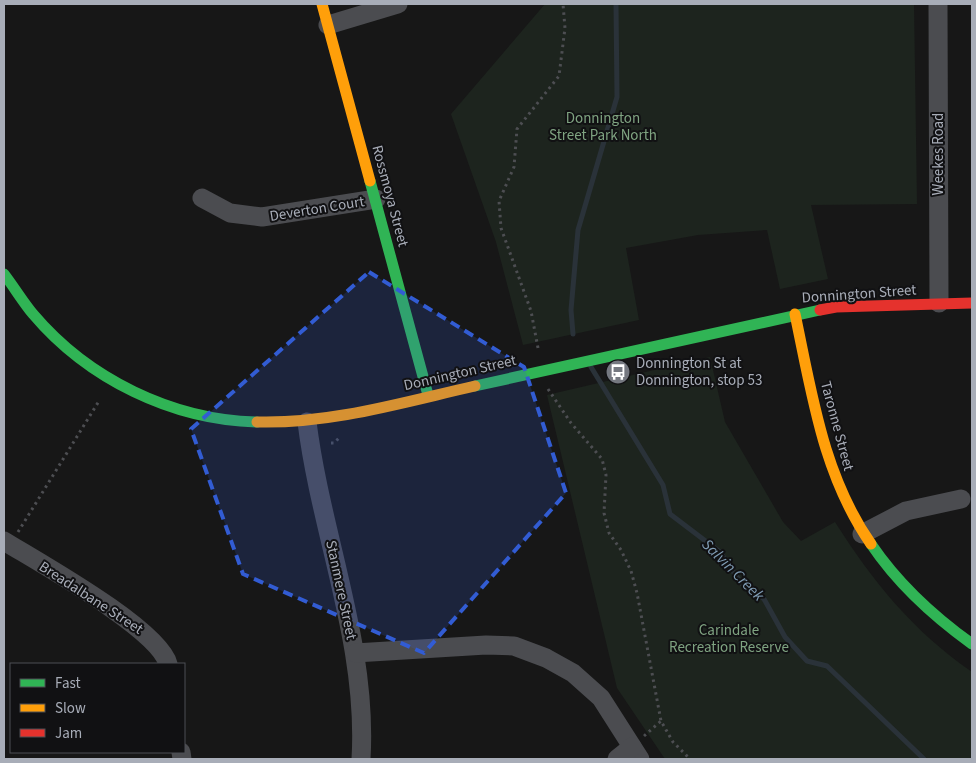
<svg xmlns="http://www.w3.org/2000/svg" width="976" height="763" font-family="'Source Sans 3',sans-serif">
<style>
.green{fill:#1d241e}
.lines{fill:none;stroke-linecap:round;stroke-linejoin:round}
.stream{stroke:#2a3239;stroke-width:5}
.path{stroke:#4d4e52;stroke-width:3;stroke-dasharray:2.5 4;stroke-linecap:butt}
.street{stroke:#4b4c50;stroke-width:19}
.fast{stroke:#30b455;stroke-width:11}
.slow{stroke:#ff9f0a;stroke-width:11}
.jam{stroke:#e5322d;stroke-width:11}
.marked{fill:#325cd3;fill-opacity:0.2;stroke:#325cd3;stroke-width:4;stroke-dasharray:10 6;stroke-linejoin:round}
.labels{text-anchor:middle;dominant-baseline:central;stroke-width:4;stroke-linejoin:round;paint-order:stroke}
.park-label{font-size:15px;fill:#7fa381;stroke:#111113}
.street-label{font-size:15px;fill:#a8adb8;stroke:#111113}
.poi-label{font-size:15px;fill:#a8adb8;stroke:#111113;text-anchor:start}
.water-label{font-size:16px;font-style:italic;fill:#7f9bb3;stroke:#111113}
</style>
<rect width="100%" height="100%" fill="#171717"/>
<!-- green -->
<g class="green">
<polygon points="545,4 914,4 917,204 811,205 828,279 780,289 767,230 698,235 626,248 639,320 523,345 496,242 451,114"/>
<path d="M710 357 725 422 783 522 801 541 835 522C873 582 913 631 972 672V759H665L617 688 547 395Z"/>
</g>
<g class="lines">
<!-- stream -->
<g class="stream">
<polyline points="573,334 571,310 578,230 617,97 616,4"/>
<polyline points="591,367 663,485 670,514 720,552 741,583 764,599 785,637 807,661 827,666 924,759"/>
</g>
<!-- path -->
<g class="path">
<polyline points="538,348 531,311 501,228 499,201 514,167 517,129 559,76 565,28 563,4"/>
<polyline points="548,389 571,423 602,459 606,475 604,513 609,533 621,550 631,571 637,593 661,721 673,742 690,759"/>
<polyline points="331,443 334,443 340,437"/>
<polyline points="18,532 99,401"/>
<polyline points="644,736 661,721"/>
</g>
<!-- street -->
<g class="street">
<polyline points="938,4 939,303"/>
<polyline points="328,25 398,4"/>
<polyline points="202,198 230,213 262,217 376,199"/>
<path d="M307 422C321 535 368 644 361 759"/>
<polyline points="862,534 906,511 961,499"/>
<path d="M4 541C38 562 159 629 168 664"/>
<polyline points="355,653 486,645 514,646 546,658 573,673 601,698 640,759"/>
<polyline points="181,752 182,759"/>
<polyline points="617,759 632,747"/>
</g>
<!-- fast -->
<g class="fast">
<polyline points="370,181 428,395"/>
<path d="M4 274C14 287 23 302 33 314 88 379 172 420 257 422"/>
<polyline points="475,386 820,310"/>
<path d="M871 544C898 584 933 616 972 644"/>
</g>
<!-- slow -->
<g class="slow">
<polyline points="322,4 370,181"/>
<path d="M795 314C812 394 823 475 871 544"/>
<path d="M257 422C331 424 404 402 475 386"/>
</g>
<!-- jam -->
<polyline class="jam" points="820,310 836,307 972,303"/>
</g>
<!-- marked area -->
<path class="marked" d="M369 272 524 367 566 493 424 653 243 574 191 429Z"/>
<!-- icons -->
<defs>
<symbol id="bus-disc" viewBox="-11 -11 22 22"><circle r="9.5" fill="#757880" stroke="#111113"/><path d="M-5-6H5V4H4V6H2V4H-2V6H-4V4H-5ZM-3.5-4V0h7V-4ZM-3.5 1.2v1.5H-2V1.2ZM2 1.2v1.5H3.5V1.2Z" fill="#fff"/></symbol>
</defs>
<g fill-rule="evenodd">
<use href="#bus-disc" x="604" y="358" width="28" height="28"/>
</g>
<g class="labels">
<!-- park labels -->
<g class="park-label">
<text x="603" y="118">Donnington<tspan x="603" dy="17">Street Park North</tspan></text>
<text x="729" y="630">Carindale<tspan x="729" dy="17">Recreation Reserve</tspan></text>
</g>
<!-- street labels -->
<g class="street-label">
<text transform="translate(938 154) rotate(-90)">Weekes Road</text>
<text transform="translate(390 196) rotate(75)">Rossmoya Street</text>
<text transform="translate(317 209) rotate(-9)">Deverton Court</text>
<text transform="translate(859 294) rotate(-4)">Donnington Street</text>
<text transform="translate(460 373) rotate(-13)">Donnington Street</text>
<text transform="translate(837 426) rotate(75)">Taronne Street</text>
<text transform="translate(341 590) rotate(78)">Stanmere Street</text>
<text transform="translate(91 598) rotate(33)">Breadalbane Street</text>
</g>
<!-- poi labels -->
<g class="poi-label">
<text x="636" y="363">Donnington St at<tspan x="636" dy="17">Donnington, stop 53</tspan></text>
</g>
<!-- water labels -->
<g class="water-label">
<text transform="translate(733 570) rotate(45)">Salvin Creek</text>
</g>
</g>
<!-- border -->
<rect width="976" height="763" fill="none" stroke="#a8adb8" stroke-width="10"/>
<!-- legend -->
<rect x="10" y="663" width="175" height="90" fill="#111113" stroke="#4d4f55"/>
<rect x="20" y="679" width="25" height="8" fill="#30b455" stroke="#4d4f55"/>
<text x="55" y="688" font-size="15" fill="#a8adb8">Fast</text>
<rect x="20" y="704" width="25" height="8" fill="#ff9f0a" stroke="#4d4f55"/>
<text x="55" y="713" font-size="15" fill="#a8adb8">Slow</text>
<rect x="20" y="729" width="25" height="8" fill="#e5322d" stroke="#4d4f55"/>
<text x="55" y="738" font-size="15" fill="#a8adb8">Jam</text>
</svg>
